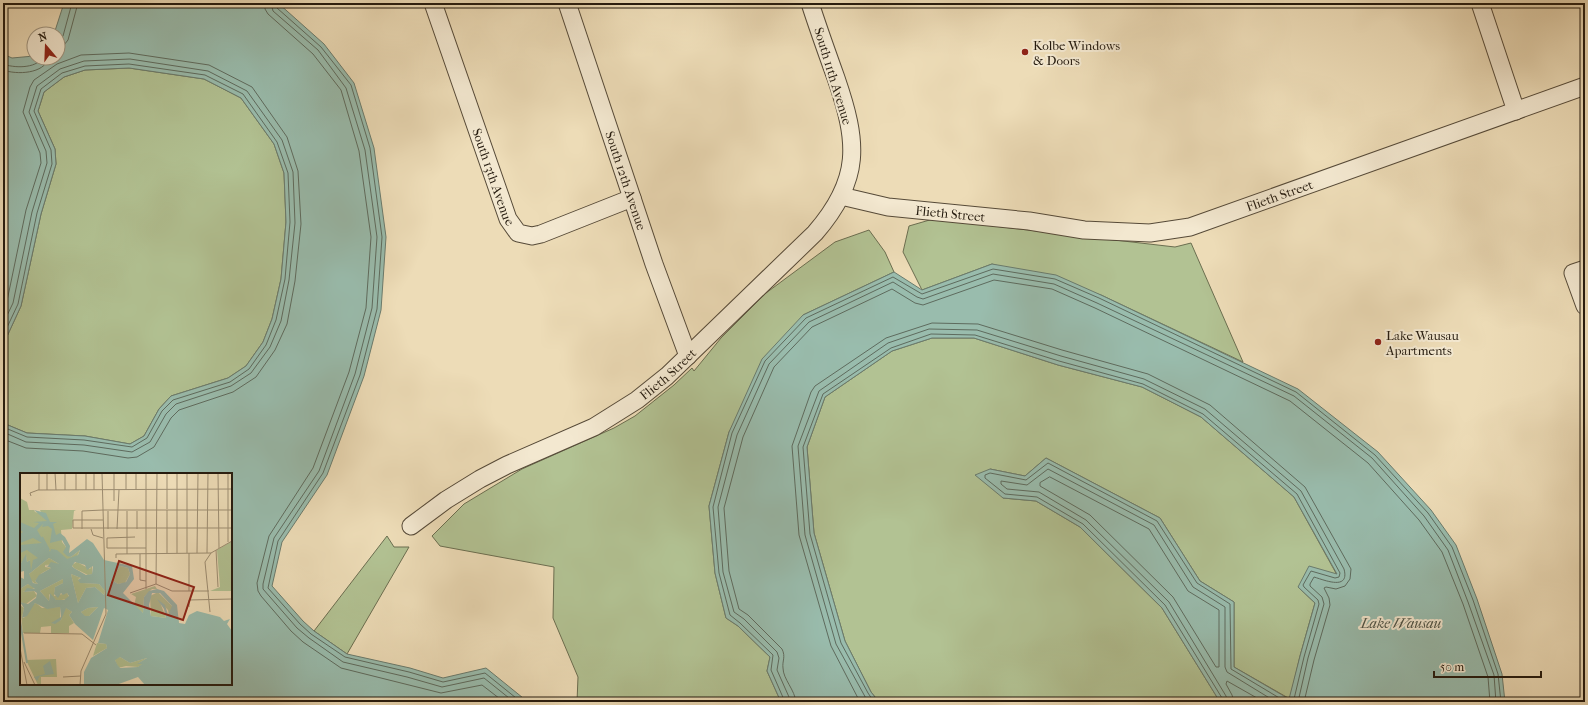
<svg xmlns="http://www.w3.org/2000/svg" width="1588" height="705" font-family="'IM FELL French Canon',serif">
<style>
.green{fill:#b2c293;stroke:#6b6e50}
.water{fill:#99bcad;stroke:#6a7b6d;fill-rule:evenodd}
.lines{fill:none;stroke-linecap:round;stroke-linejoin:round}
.shore{stroke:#5e6b5e;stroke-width:1}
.street-casing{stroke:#564a38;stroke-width:19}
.street{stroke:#f3e8d0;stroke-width:17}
.poi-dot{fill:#8f2418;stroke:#f3e8d0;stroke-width:1.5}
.labels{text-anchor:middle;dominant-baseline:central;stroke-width:4;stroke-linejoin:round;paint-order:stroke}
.poi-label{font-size:13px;fill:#241a0e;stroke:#f3e8d0;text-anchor:start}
.street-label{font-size:13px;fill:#241a0e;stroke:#f3e8d0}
.water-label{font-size:14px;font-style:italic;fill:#4d5346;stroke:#f3e8d0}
.inset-river{fill:none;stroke:#99bcad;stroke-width:2}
.inset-road{fill:none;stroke:#9d8e73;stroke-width:1}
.view{fill:#8f2418;fill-opacity:0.15;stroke:#8f2418;stroke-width:2}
.inset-edge{fill:none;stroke:#241a0e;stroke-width:2}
</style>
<rect width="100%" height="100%" fill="#eddcb7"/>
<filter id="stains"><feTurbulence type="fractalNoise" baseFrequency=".005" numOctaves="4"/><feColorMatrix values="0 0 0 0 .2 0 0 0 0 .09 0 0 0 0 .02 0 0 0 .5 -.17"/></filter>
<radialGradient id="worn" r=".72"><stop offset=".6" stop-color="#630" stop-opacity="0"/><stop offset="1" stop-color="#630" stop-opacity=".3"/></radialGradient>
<!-- green -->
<g class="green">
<polygon points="129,68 204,79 241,98 274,144 284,173 286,222 281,279 272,319 263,342 246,366 228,378 171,396 159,409 144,436 130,444 85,436 27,433 3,423 3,345 21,306 41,214 56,164 55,149 38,111 44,92 64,77 85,70"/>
<polygon points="933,219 1175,247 1191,243 1243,362 1101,295 992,264 922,290 903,252 909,226"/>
<polygon points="869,230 885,252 894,272 803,315 729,432 709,506 715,573 726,618 738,626 770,657 767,671 781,702 577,702 578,677 553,618 554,567 440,546 432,536 464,504 522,469 614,428 635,416 674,385 692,368 694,371 721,338 766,293 835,242"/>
<polygon points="932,338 974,338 1058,365 1142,387 1201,417 1294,497 1337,575 1298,587 1315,603 1300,656 1290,699 1234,667 1234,602 1200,581 1160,518 1046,458 1025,476 990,469 1003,498 1036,501 1080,527 1162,608 1220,702 879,702 871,692 845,641 814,533 807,447 825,397 892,351"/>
<polygon points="387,536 394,547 409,547 347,654 314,631"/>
</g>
<!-- water -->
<g class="water">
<path d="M64 3H278L324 44 354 83 374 148 386 237 381 310 364 376 327 475 282 542 272 586 303 621 314 631 347 654 410 668 443 678 486 668 528 702H3V423L27 433 85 436 130 444 144 436 159 409 171 396 228 378 246 366 263 342 272 319 281 279 286 222 284 173 274 144 241 98 204 79 129 68 85 70 64 77 44 92 38 111 55 149 56 164 41 214 21 306 3 345V54L12 58 34 56V58H58V34H54ZM21 474H231V684H21Z"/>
<polygon points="992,264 1056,275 1101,295 1298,389 1378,452 1431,510 1456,545 1477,599 1502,674 1505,702 1220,702 1162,608 1080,527 1036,501 1003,498 975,475 990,469 1025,476 1046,458 1160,518 1200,581 1234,602 1234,667 1289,699 1300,656 1315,603 1298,587 1309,566 1337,574 1294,497 1201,417 1142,387 1058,365 974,338 932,338 892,351 825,397 807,447 814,533 845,641 871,692 879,702 781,702 767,671 770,657 738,626 726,618 715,573 709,506 729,432 762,359 803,315 894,272 922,290"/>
</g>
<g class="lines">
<!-- shore -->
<g class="shore">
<polyline points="265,3 265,9 268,14 313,54 341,90 359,151 371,237 366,308 349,372 313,468 269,536 257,583 258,591 261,596 291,631 303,642 341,668 441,693 482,685 504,702"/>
<polyline points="271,3 273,11 318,50 346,88 365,150 377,237 372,308 355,374 319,471 274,538 263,584 263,589 297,628 309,638 343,662 407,677 442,687 484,678 514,702"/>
<polyline points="276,3 277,8 321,47 351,85 370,148 382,237 377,309 360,375 323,473 278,541 268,588 300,624 311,634 345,657 409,672 443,682 485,673 521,702"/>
<polyline points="58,42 63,36 72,3"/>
<polyline points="58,48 64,45 68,40 78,3"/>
<path d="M3 64C13 68 36 69 42 58"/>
<path d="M3 70C17 75 44 74 49 58"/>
<polyline points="3,310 7,301 26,210 41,163 40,153 23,112 30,87 34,80 57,64 81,55 129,53 209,65 252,87 287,137 298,171 301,224 295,281 287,324 275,350 256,377 233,392 179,410 171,418 154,447 137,457 128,458 83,451 26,448 3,439"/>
<polyline points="3,324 13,303 32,212 47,163 46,151 29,112 37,86 60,69 84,61 130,59 208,71 247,91 282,140 293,172 295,223 289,280 281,321 270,347 251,373 231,386 176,404 166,414 150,442 132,452 84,445 26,442 3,432"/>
<polyline points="3,336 18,304 37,213 52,164 51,150 34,111 41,89 62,73 85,66 129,64 205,75 243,94 277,142 288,173 290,222 285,279 276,320 266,345 249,369 230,382 173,400 162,411 147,438 132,447 84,440 27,437 3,427"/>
<polygon points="1050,477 1149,529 1188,591 1219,610 1219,667 1216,667 1173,597 1090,515 1040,486 1040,483"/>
<polyline points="785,702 771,670 773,655 740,623 730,615 719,573 713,507 732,433 765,361 806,318 893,277 922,294 993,269 1055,279 1099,298 1296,392 1375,455 1428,513 1452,547 1473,600 1498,674 1501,702"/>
<polyline points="790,702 789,697 777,670 779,658 777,652 744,619 734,612 723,572 718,507 737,435 769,364 809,322 893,282 917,297 923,299 993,274 1054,284 1097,303 1294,396 1372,458 1424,516 1448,550 1468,602 1494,675 1496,702"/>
<path d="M796 702C795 690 783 679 783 668 782 661 786 657 782 649L748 615 739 609 729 571 724 508 743 437 774 367 812 327 892 289 915 303 923 305 994 280 1052 289 1095 308 1290 401 1368 463 1419 520 1442 552 1463 604 1488 677 1490 702"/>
<polyline points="860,702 831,646 799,535 792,446 811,392 815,386 886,338 932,323 978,324 1062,350 1148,374 1210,405 1305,487 1351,569 1350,579 1345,586 1336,589 1326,587 1324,588 1329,598 1330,605 1314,660 1304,702"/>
<path d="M868 702 836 644 805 535 798 446 819 391 888 343 929 329 977 330 1061 356 1144 379 1205 409 1301 491 1344 569C1350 591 1324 580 1314 577L1310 584V586L1322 597 1324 604 1308 658 1298 702"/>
<polyline points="874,702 868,693 841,643 810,534 803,447 823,394 891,348 931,334 975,335 1059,361 1143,384 1203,414 1297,494 1340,573 1339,577 1335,578 1311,571 1303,585 1304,587 1318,600 1319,604 1304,657 1294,699 1292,702"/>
<polyline points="1223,702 1222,698 1165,605 1083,524 1037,497 1005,494 985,478 985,475 990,473 1026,480 1048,463 1157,521 1197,583 1230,604 1231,669 1286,702"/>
<polyline points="1228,702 1226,696 1169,602 1086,520 1039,492 1007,489 1001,484 1001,481 1027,485 1048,469 1154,525 1193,587 1225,607 1225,667 1227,672 1276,702"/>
<polyline points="1234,702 1232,695 1226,684 1227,681 1264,702"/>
</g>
<defs>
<g id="street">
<path id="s1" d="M433 3 508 219 518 233 532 236 541 234 632 198"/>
<path id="s2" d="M567 3 654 264 688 356"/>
<polyline points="1480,3 1516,111"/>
<path id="s3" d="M841 196 888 207 1029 221 1084 230 1150 233 1190 227 1585 86"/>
<polyline points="1585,269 1573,273 1585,306"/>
<path id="s4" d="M411 526 446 500 480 479 507 465 594 427 637 400 667 376 815 233C862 179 858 142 836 78 827 53 818 28 810 3"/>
</g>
</defs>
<!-- street casing -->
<use href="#street" class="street-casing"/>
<!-- street -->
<use href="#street" class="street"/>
</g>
<!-- markers -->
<g class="poi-dot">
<circle cx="1025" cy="52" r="4"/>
<circle cx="1378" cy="342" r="4"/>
</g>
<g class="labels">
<!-- poi labels -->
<g class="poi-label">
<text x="1033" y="45">Kolbe Windows<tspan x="1033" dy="15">&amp; Doors</tspan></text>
<text x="1386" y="335">Lake Wausau<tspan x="1386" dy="15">Apartments</tspan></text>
</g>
<!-- street labels -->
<g class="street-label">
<text transform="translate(833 76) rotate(73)">South 11th Avenue</text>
<text stroke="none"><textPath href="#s1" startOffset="184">South 13th Avenue</textPath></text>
<text stroke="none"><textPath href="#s2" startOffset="187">South 12th Avenue</textPath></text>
<text stroke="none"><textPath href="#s3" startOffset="447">Flieth Street</textPath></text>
<text stroke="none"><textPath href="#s3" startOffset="111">Flieth Street</textPath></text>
<text stroke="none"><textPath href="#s4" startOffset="300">Flieth Street</textPath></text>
</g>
<!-- water labels -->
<g class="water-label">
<text x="1401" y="623">Lake Wausau</text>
</g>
</g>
<!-- overview -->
<g transform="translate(20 473)">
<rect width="212" height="212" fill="#eddcb7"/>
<path d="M0 25 7 29 9 37H19H14L15 39 22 41 20 37H56L54 38 52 56 41 57 42 69 46 74 45 80 51 84 60 77 57 83 50 87 18 84V87H13V97L10 98V87L7 89 6 83 0 92ZM212 68 211 118H190L200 114 197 77ZM29 85 39 91 25 92V94L31 95 22 100 15 108 18 111 14 110 9 105V101ZM57 89 70 96 72 93V101L68 102 54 95 52 92ZM100 93 108 95 110 101 105 110 98 111 92 107ZM51 101 61 105 58 106 62 110 79 111 85 118 84 122 75 114 66 115 58 130ZM43 106V110L35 114 34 123 47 120 49 124 46 126 37 128 29 121V128L20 118ZM8 111 15 115 3 119 14 118 17 123 6 131 0 129V116ZM135 113 137 116H132L124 124 123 140 114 133 116 124 111 121ZM138 119 152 133 153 137 149 142 148 137 140 129 146 145 131 143 130 123ZM16 130 22 135 40 134V146L32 151 41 147 45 134 52 139 49 142 54 150 49 153V160H31V153L21 154 20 160H3L0 132 4 135 2 145H4L11 132ZM78 134 69 143H64L61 139 68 135ZM77 170 86 171 87 175 73 183ZM100 184 110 190 127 185 119 190 123 191 118 194 106 193 98 195 95 187 89 193H85L92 186ZM36 186 37 204H21V212H18L6 187Z" fill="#b2c293"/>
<path d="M14 37 26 40 30 49H37L33 51 36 62 40 60 45 64 50 73 49 80 67 66 73 70 84 87 112 93 114 106 103 120 123 140 124 124 129 118 137 116 144 118 157 132 159 150 165 151 169 142 177 138 200 144 204 148 210 146 207 151 212 158V212H125L118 204 96 212H64V199L71 185 87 175 86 171 78 170 88 137 84 135 73 167 55 151 49 142 52 139 46 135 41 147 35 151 31 150 41 144 40 134 27 136 15 130 7 143 2 145 4 135 0 129 8 131 16 125 17 120 14 118 4 119 7 115 15 116 8 111 0 116V104L4 106V98L0 99V92L6 81 7 89 10 87 11 98 13 87 18 85 7 77 0 80V72L22 70 13 65 0 70V61L3 59 0 57V49L14 55 19 50 13 49 27 48ZM23 51 22 54 28 53 32 56 30 70 42 67 46 74 43 79 47 83 51 84 60 77 58 82 47 86 37 77 31 76 30 79 17 57ZM29 85 39 91 31 89 28 93 24 92 31 95 19 102 15 108 18 111 13 110 9 101ZM55 89 65 92 67 97 73 93 72 101 66 102 54 95 52 93ZM100 93 108 95 110 101 106 109 98 111 92 107ZM51 101 61 105 58 107 60 110 79 111 85 118 84 122 75 114 66 115 58 130ZM43 106V110L35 114 34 121 38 125 41 120 43 122 47 120 49 123 44 127H36L30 120 29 128 20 118ZM132 120H140L152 133 148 142 145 132 137 126 144 136 146 145 131 143 129 132ZM78 134 69 143H65L61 139 68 135ZM100 184 110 190 127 185 117 191H122L118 194 100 195 98 192 99 195 95 187ZM30 188 34 201 20 203 17 208 14 204 25 201 23 193Z" fill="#99bcad" fill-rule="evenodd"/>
<path class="inset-river" d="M22 64 29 77M0 148 7 190"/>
<path class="inset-road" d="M19 0V17M27 0V17M35 0 36 17M45 0V17M56 0V17M66 0V17M74 0V17M106 0V17M116 0V17M198 0 199 75M11 23 10 20 18 17 212 16M94 28V0M147 36V0M83 37H212M107 38V81M117 38V56M83 47H53V55H212M62 56V38L83 37M71 56 73 62 83 65M88 56V38M97 56 99 17M115 64 87 65V75H126M208 69V0M196 77 198 114M147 80V37M157 80V0M167 80V0M169 80V118M177 80 178 0M187 80 188 0M120 81V107L126 108M96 85V81L191 80M136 111 137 0M136 111 152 118H189M126 116V0M110 120 136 111M169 134V127L212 126M190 139 185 89 191 80 212 68M4 160 62 161 76 172M0 175 7 212M4 189 15 212M43 204 61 203M60 212 61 198 86 141 82 0"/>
<path class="view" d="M99 88 174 114 163 147 88 122Z"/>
<rect width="212" height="212" class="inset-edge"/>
</g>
<!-- margin -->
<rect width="1588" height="705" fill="none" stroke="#eddcb7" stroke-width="16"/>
<rect x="4" y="4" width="1580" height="697" fill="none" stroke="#241a0e" stroke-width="2"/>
<rect x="8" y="8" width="1572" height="689" fill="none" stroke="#241a0e"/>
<!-- north arrow -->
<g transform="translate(46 46) rotate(341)"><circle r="19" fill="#f3e8d0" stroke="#a09682"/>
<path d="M0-3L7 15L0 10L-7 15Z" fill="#8f2418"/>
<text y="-6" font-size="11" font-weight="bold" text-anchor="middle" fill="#241a0e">N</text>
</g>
<!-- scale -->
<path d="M1434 671v6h107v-6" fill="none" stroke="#241a0e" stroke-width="2"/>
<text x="1440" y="671" font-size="12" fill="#241a0e" stroke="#f3e8d0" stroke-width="3" paint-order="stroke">50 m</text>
<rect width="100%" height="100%" filter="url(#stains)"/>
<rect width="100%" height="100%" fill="url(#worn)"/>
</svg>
